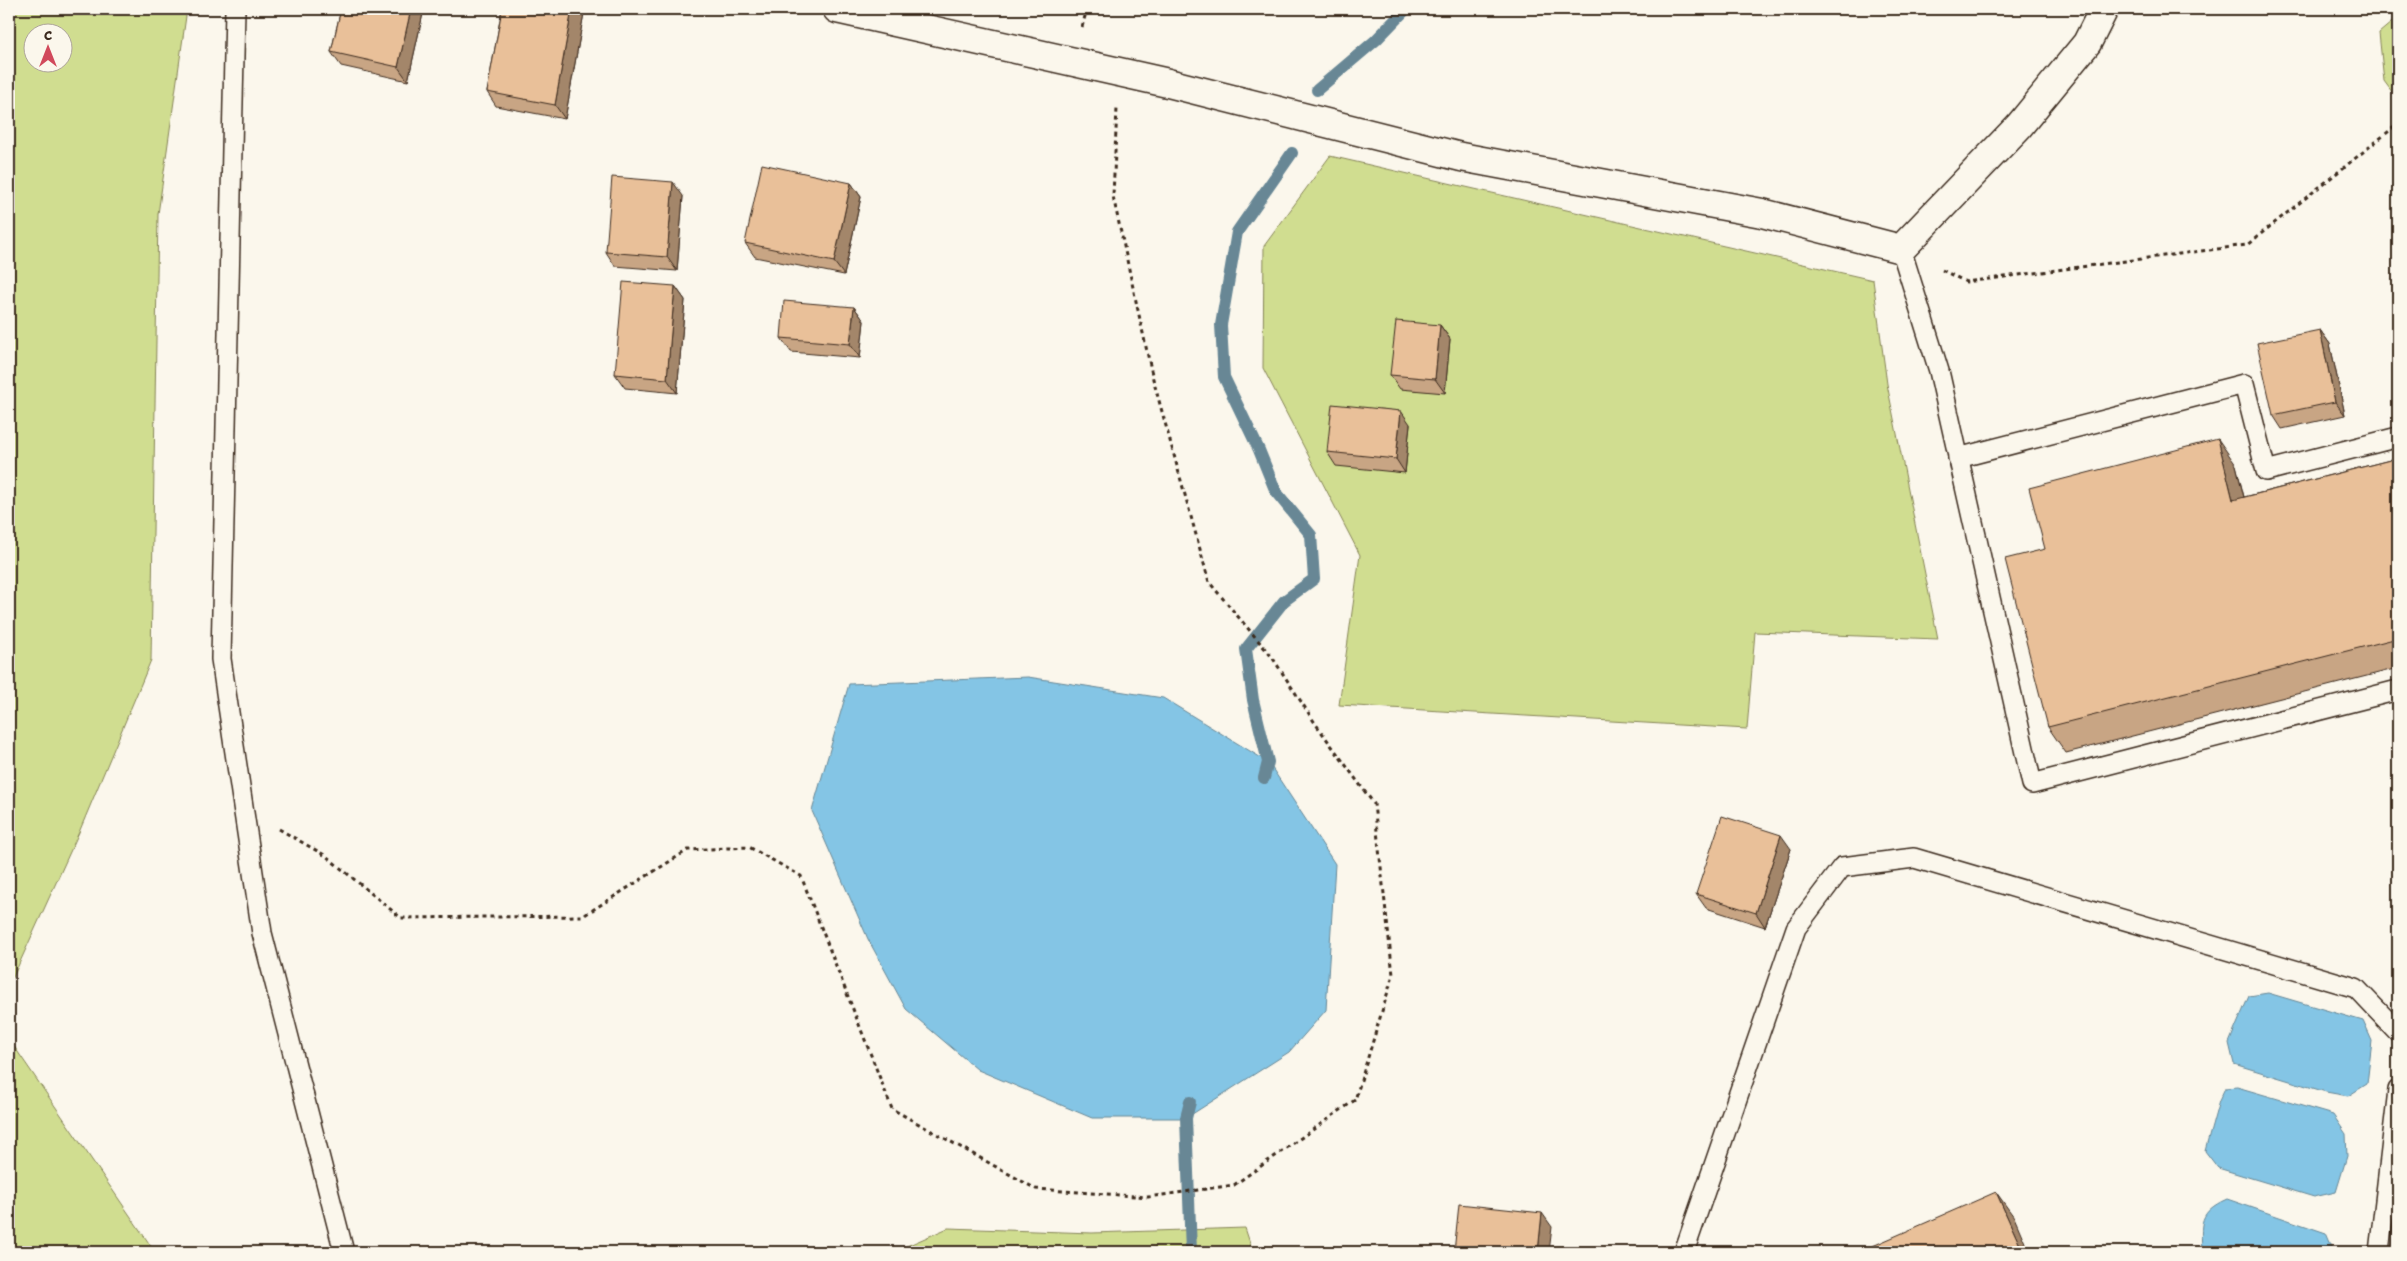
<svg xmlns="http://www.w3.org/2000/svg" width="2407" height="1261" font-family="'Shantell Sans',sans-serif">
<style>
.green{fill:#d0dd90;stroke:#868457;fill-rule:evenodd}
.water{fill:#84c5e5;stroke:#678795}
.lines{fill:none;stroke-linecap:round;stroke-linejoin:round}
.stream{stroke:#678795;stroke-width:12}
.service-casing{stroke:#3b2a1e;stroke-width:22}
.minor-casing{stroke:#3b2a1e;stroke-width:31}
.path{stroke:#3b2a1e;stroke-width:3;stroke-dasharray:4 4;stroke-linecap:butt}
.service{stroke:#fbf7ec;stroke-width:19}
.minor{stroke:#fbf7ec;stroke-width:28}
.wall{fill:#c8a584;stroke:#3b2a1e}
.shaded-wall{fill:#a3866b;stroke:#3b2a1e}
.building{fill:#e9c099;stroke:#3b2a1e}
</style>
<rect width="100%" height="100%" fill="#fbf7ec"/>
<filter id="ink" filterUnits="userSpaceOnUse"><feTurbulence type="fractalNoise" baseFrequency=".02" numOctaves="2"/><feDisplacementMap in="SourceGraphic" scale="10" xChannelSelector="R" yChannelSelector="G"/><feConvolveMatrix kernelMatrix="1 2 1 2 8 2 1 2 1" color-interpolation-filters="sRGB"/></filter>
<g filter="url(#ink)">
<!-- green -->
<g class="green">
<path d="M9 9H187L158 214 151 660 80 830 9 986ZM32 32H62V62H32Z"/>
<polygon points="2398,17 2398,100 2384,81 2379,33"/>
<polygon points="1330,156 1873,280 1887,384 1938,639 1755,632 1747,729 1339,705 1360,555 1263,368 1264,246"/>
<polygon points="9,1039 155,1252 9,1252"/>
<polygon points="948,1228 1092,1233 1245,1228 1253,1252 893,1252"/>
</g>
<!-- water -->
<g class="water">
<polygon points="1028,677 1163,698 1268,762 1335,864 1326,1010 1289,1052 1186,1118 1092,1118 978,1070 906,1009 868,939 812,811 849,684"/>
<polygon points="2268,993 2363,1021 2372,1041 2367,1084 2348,1096 2326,1092 2234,1064 2229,1043 2249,996"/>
<polygon points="2237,1087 2333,1115 2346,1134 2347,1156 2336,1192 2314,1197 2218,1168 2205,1151 2219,1101 2225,1088"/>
<path d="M2227 1199 2326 1233 2334 1252H2202C2201 1223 2198 1212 2227 1199Z"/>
</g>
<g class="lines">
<!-- stream -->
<g class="stream">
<polyline points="1317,90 1376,40 1406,9"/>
<polyline points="1264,778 1268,762 1253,700 1246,649 1284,601 1314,579 1311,535 1276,492 1259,450 1224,377 1221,325 1237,232 1292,153"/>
<polyline points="1190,1102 1186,1118 1191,1252"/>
</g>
<defs>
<g id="service">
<polyline points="235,9 221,659 262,933 344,1252"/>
<polyline points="1901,249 1939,371 2032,784 2398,690"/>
<polyline points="1958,458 2244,384 2266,471 2398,437"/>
<polyline points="1684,1252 1796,928 1842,867 1914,858 2356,988 2398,1032"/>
<polyline points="2379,1252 2398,1090"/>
</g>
<polyline id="minor" points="837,9 1168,83 1461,157 1762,213 1901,249 2019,126 2087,43 2104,9"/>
</defs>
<!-- service casing -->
<use href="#service" class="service-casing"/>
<!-- minor casing -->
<use href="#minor" class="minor-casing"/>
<!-- path -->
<g class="path">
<polyline points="1082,27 1087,9"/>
<polyline points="1942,270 1966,282 2247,245 2398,124"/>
<polyline points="279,829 326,856 401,918 583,916 688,850 749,847 801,876 892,1109 1036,1189 1148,1197 1234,1185 1355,1100 1393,975 1374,804 1315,723 1272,657 1209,582 1153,379 1113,196 1117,108"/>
</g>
<!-- service -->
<use href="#service" class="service"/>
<!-- minor -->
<use href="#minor" class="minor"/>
</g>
<!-- wall -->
<g class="wall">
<polygon points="341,9 424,9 408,81 341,66 331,52"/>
<polygon points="502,9 581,9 584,13 565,119 496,106 487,92"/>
<polygon points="851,183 861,197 844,275 755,257 745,243"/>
<polygon points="683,196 677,271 615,266 606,252"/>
<polygon points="675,286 685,300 677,393 625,388 615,374"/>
<polygon points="854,307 864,321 860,358 791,352 781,338"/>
<polygon points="1440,325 1450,339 1445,393 1400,389 1390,375"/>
<polygon points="2320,330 2330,344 2345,415 2282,429 2273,415"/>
<polygon points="1410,424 1405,473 1336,466 1327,452"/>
<polygon points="2398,458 2398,668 2066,753 2048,727 2045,549 2236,465 2244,497"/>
<polygon points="1791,849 1765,927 1706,908 1696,894"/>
</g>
<!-- shaded-wall -->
<g class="shaded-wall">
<polygon points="411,9 424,9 408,81 398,67"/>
<polygon points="572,9 581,9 584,13 565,119 555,105"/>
<polygon points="673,182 683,196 677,271 667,257"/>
<polygon points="851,183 861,197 844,275 834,262"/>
<polygon points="675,286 685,300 677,393 667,379"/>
<polygon points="854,307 864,321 860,358 850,344"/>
<polygon points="1440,325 1450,339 1445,393 1435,379"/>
<polygon points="2320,330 2330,344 2345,415 2335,402"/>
<polygon points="1401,411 1410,424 1405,473 1396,459"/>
<polygon points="2218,439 2236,465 2251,526 2233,500"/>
<polygon points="1781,835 1791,849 1765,927 1756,913"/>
<polygon points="1996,1192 2014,1217 2029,1252 2023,1252"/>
<polygon points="1542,1213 1552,1227 1549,1252 1538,1252"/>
</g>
<!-- building -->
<g class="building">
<polygon points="341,9 411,9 398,67 331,52"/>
<polygon points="502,9 572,9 555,105 487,92"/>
<polygon points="762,164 851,183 834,262 745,243"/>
<polygon points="612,177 673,182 667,257 606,252"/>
<polygon points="623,282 675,286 667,379 615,374"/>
<polygon points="784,301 854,307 850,344 781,338"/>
<polygon points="1396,321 1440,325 1435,379 1390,375"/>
<polygon points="2320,330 2335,402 2273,415 2257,343"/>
<polygon points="1332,404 1401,411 1396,459 1327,452"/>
<polygon points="2218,439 2233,500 2398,458 2398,638 2048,727 2005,559 2045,549 2029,488"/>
<polygon points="1722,816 1781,835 1756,913 1696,894"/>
<polygon points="1996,1192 2023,1252 1859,1252"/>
<polygon points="1459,1204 1542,1213 1538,1252 1454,1252"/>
</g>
</g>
<!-- margin -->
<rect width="2407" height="1261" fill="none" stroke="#fbf7ec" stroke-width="30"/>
<rect x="15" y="15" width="2377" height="1231" fill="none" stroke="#3b2a1e" stroke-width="2" filter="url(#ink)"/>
<!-- north arrow -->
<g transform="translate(48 48)"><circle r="24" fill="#fbf7ec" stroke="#aea59a"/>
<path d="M0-4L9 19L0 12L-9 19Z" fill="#d1495b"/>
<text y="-8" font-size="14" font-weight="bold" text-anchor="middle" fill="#3b2a1e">С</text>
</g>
</svg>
